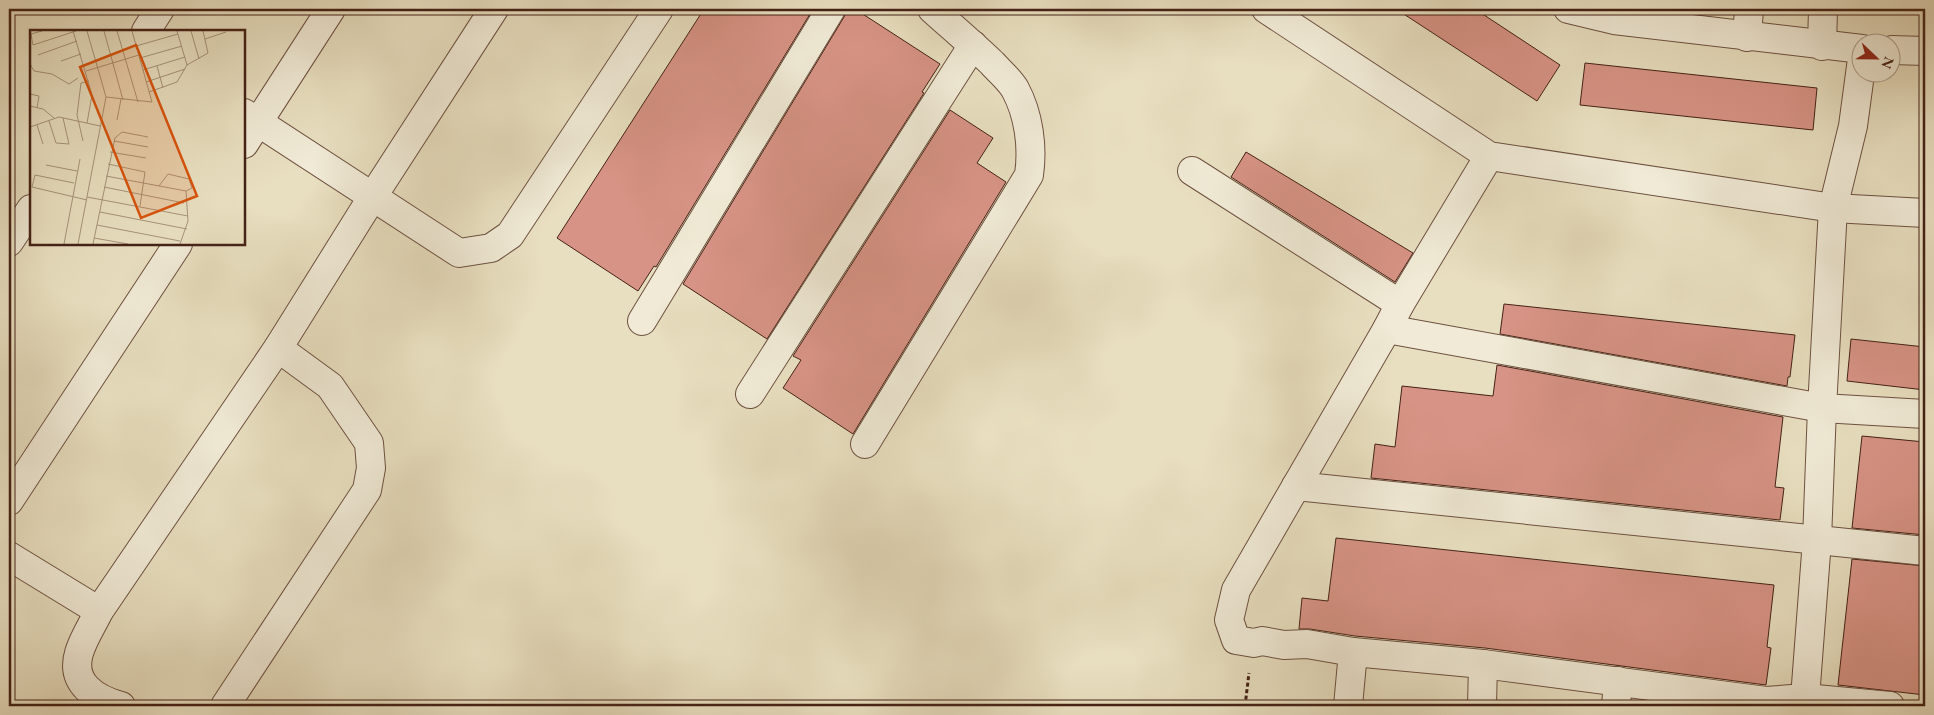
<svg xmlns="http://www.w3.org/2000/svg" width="1934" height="715" font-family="'EB Garamond',serif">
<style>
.building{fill:#d79385;stroke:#452216}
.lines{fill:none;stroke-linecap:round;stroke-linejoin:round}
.street-casing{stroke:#6e5140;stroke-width:30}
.path{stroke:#452216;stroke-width:3;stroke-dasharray:4 2.5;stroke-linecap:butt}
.street{stroke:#f0ead6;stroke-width:28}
.inset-road{fill:none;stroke:#a7937c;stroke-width:1}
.view{fill:#d8540d;fill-opacity:0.15;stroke:#d8540d;stroke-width:2.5}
.inset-edge{fill:none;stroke:#452216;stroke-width:2.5}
</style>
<rect width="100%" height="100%" fill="#e8dfc0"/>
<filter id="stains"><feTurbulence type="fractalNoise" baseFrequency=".004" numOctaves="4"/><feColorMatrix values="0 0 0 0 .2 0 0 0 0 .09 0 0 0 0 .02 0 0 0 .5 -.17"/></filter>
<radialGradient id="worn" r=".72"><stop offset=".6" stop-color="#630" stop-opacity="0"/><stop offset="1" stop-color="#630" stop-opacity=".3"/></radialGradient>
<!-- building -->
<g class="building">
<polygon points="704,9 813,9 656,267 654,266 638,291 557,238"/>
<polygon points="847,9 855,9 940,64 922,92 924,93 767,339 683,284 844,17"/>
<polygon points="1396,9 1475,9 1560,65 1537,101"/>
<polygon points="1585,63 1817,88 1813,130 1580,105"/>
<polygon points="950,110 993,138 977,163 1006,182 853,434 783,388 801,360 793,356"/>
<polygon points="1246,152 1413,253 1395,282 1231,177"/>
<polygon points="1504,304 1795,335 1790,377 1788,377 1787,386 1500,334"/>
<polygon points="1851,339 1925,347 1925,390 1847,381"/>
<polygon points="1497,365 1783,417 1775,487 1784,488 1780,520 1371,478 1375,444 1395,447 1402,386 1493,396"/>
<polygon points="1862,436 1925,442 1925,535 1852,528"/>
<polygon points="1336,538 1774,585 1767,647 1771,648 1766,685 1485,648 1355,636 1310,629 1299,629 1302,598 1328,601"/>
<polygon points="1852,559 1925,566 1925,695 1838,685"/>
</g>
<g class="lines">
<defs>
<g id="street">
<polyline points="1266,9 1489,156 1833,208 1925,213"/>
<polyline points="1568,9 1614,20 1862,49"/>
<polyline points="146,31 160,9"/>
<polyline points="1747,37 1749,9"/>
<polyline points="1822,46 1823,9"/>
<polyline points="1892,50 1925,51"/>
<polyline points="244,113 459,253 491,248 510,235 659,9"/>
<polyline points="244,144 331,9"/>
<polyline points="1489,156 1400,304 1387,329 1236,590 1229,620 1236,640 1254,643 1262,641 1284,645 1307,644 1353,652 1483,664 1766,701 1805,698 1890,706"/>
<polyline points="1192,171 1400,304"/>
<polyline points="9,242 31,209"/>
<polyline points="642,321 831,9"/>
<polyline points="1387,329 1822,408 1925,414"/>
<polyline points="750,394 973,45"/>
<path d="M865 444 1029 175C1033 147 1029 115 1015 89 1009 79 999 71 992 63 972 44 952 27 932 9"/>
<polyline points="1296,486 1925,551"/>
<polyline points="9,501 178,244"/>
<polyline points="9,556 99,611"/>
<polyline points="1805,698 1817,540 1822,408 1833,208 1853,126 1862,59"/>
<path d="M121 706C95 699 70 683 79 653 83 639 93 624 99 611L278 348 373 196 494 9"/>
<polyline points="225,706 367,490 371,468 369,443 330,386 278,348"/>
<polyline points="1348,706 1353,652"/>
<polyline points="1482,706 1483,664"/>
<polyline points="1616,706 1618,681"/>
</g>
</defs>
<!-- street casing -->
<use href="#street" class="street-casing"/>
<!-- path -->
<polyline class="path" points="1245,706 1249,673"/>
<!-- street -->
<use href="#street" class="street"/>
</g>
<!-- overview -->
<g transform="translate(30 30)">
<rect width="215" height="215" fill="#e8dfc0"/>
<path class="inset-road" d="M12 1 1 4 3 15 46 1M43 1 62 65 57 93M74 1 93 70M87 1 108 72M147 1 157 35M161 1 169 29M175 9 196 2M106 16 148 4M8 25 47 11M110 28 152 16M31 31 51 24M0 34 4 41 22 44 39 54 48 48M127 36 133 58M113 40 155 27M56 41 109 25M116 52 155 39M119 62 147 52 157 35 178 23 173 1M0 64 9 66 7 78M76 67 122 72 102 1M0 76 13 79 24 88M87 90 91 69M19 91 26 113 39 114 33 88M7 95 13 114M0 97 29 87 70 96M53 111 47 85 51 53 59 51M84 111 118 117M80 122 116 128M78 134 115 142 110 176M16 135 47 141M76 146 156 161 162 158 159 149 138 144 129 156M44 153 5 145 2 157 57 170M74 157 154 173M57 167 158 186M70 182 157 199M67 195 150 211M64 208 98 214M34 214 50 129M48 214 76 67 57 1M63 214 85 108 92 102 118 107M150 214 158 191 156 161"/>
<path class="view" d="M106 15 167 166 111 188 50 37Z"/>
<rect width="215" height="215" class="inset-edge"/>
</g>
<!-- margin -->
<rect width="1934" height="715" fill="none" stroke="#e8dfc0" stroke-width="30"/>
<rect x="10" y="10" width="1914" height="695" fill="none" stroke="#452216" stroke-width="2.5"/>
<rect x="15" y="15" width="1904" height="685" fill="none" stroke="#452216"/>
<!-- north arrow -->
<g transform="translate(1876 58) rotate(112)"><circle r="24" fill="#f0ead6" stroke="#ac9a89"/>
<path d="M0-4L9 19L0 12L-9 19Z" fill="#8f2418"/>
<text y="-8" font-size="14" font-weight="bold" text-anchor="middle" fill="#452216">N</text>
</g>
<rect width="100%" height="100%" filter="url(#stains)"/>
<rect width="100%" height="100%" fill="url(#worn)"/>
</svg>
